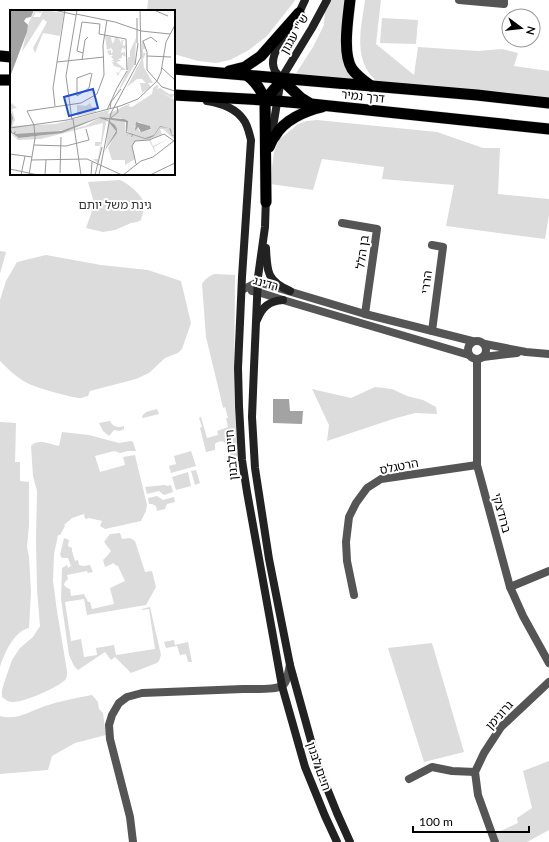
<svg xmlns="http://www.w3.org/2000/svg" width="549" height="842" font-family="Lato,'Noto Sans Hebrew',sans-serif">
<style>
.green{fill:#dcdcdc}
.water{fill:#a3a3a3}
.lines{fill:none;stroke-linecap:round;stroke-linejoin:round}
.trunk-casing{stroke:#dbdbdb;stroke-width:12}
.minor{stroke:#555;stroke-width:8}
.tertiary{stroke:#555;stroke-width:8}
.secondary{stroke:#222;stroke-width:8}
.trunk{stroke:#000;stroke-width:11}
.labels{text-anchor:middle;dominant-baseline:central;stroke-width:4;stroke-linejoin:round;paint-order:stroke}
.street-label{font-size:12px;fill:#000;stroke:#fff}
.park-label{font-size:12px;fill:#333;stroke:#fff}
.inset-road{fill:none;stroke:#999;stroke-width:1}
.view{fill:#1d4ed8;fill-opacity:0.15;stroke:#1d4ed8;stroke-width:2}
.inset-edge{fill:none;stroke:#000;stroke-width:2}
</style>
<rect width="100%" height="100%" fill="#fff"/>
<!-- green -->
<g class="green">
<polygon points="148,0 295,0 293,3 267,36 249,50 230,60 216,63 198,61 174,54 174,11 147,11"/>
<polygon points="331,0 347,0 343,50 360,83 295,75 313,47 324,25 325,11"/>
<path d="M365 0H381L376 44 414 75 418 47 478 51 502 49 518 53 514 66 549 71V99L377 82C374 78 370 75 367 70 355 49 362 23 365 0Z"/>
<polygon points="382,18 418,20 416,44 380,43"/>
<polygon points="317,120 437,132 483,148 500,148 498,194 549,199 549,215 545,239 446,226 454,185 382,179 384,167 322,159 313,190 270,184 274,152 279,140 298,124 307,121"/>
<path d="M120 180C127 183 143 195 144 204 145 207 142 216 141 220L137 222 131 223 115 230 103 232 86 228 91 214 93 199 88 182Z"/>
<polygon points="0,251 6,252 0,274"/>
<path d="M46 255 101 265 148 270 181 281 191 323 182 349 178 353 165 358 149 373 136 379 90 391 88 396C86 396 84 397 82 398 75 399 34 387 27 383 16 377 8 369 0 361V300L6 281 17 262Z"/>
<path d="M215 274 235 275 234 394 238 461 235 463 229 465V461L230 460 226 444C223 440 218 441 215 444V450L206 452 200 428 202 427 199 418 201 417 207 438 218 435 217 431 228 427 226 418H228L225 407 223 408 221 399 206 337 202 284C204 280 210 275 215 274Z"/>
<polygon points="375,387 392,389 407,396 423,400 436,407 437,414 415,413 393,419 327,441 329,425 312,389 351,398"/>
<path d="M157 409 159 414 143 418 142 417C144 411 151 411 157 409Z"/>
<path d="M110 421C113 427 118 428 124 426V429L120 431 114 430 109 436 103 431 99 423Z"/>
<path d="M0 422 16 423 15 462H20V481L29 482V525L27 547 29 557 31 592 29 628C14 631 4 654 0 667Z"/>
<path d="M62 432 89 435 119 443 131 441 133 442 136 451H128L120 453 114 451 95 456 100 472 125 465 123 457 135 455 147 505 146 511 141 521 105 529 100 526 102 521 89 518 85 519 84 514 72 518 64 525 65 526 60 535H58L54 554 53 581 57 611 67 671C67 675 67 678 65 680 57 688 24 702 13 702 8 702 6 700 2 697V690L4 683 12 660 20 648 33 637 40 626 37 590 36 539 37 491 33 476 31 446C37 438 50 444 59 446Z"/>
<polygon points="191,451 196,466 171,473 169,466 176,464 174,456"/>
<polygon points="196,470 200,483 195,485 191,471"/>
<polygon points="188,472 191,486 176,490 172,477"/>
<polygon points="165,485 167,486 171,485 173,492 164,495 159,491 147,494 145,487"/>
<polygon points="157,496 163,500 174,497 175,502 167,504 165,509 157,511 156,506 152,504 149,504 148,498"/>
<polygon points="120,533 122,539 130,538 135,541 145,572 152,571 156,587 146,605 87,615 84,599 65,602 71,641 81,639 84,657 97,655 96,648 114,645 116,655 155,649 149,609 142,610 142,609 150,607 161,655 159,661 157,663 131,673 115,657 111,660 105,652 78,670 74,666 69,655 61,599 62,569 62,568 67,565 68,568 71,566 68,558 62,558 60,555 64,538 69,540 68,546 72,548 72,551 75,561 78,560 79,565 83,566 90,565 93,572 88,573 87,571 67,575 68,579 65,582 64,585 67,588 70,589 71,596 84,594 88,602 90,602 92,609 114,604 110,588 125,581 118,566 115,565 114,563 105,567 103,560 108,555 111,551 104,542 110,534"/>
<polygon points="174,640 175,645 188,642 192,662 188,662 186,654 180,655 177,646 166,648 164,642"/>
<polygon points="432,643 464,752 424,762 388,648"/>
<path d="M92 695 98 702 99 709 103 713 106 735 75 743 52 756 48 770 0 774V716C17 721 30 711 45 706 61 701 76 698 92 695Z"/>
<polygon points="549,761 549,830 527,842 497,842 494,834 518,823 517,818 532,808 523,771"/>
</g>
<!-- water -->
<polygon class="water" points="273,399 289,399 290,411 303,411 302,424 273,423"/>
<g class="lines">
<defs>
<g id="trunk">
<path d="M350 0C348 18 342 54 352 69 357 76 364 81 371 86"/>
<polyline points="0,56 11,57"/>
<polyline points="174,69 477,95 549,103"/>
<polyline points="229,71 245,67 261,56 299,13"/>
<path d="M248 76C256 82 261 90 265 100L266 202"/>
<polyline points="281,79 301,98 309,103"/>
<polyline points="0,80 11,80"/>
<polyline points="174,95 265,100 311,104 549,129"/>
<polyline points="265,100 276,87 281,79"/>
<path d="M269 147C271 143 272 139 275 136 284 120 305 111 322 107"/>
</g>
</defs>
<!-- trunk casing -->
<use href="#trunk" class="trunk-casing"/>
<!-- minor -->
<g class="minor">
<polyline points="459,0 504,4 504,0"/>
<polyline points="342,223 377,229 365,314"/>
<polyline points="432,331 443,247 432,245"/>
<polyline points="510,587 549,571"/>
<polyline points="354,595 347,561 346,542 349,517 356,503 367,488 381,479 477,465"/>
<polyline points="409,779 432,767 452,771 475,772"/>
<path d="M133 842 130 817 110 739 109 725 112 715 119 703 127 697 142 693 243 689C252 689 275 690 282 686 288 682 288 671 290 665"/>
<polyline points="495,842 478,795 475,772 484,753 501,727 549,682"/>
</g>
<!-- tertiary -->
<g class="tertiary">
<polyline points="242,290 258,282 365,314 472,341"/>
<polyline points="252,291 258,292 283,300 469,355"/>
<circle cx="477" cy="350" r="9"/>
<polyline points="485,344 526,352 549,354"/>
<polyline points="483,357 517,353"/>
<polyline points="477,359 477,465 510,587 523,616 549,663"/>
</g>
<!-- secondary -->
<g class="secondary">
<polyline points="297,17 305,0"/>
<path d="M281 79C279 76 277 73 275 71 268 57 281 43 287 32"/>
<path d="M207 101C220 103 235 108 243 119 248 125 249 133 251 140L242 277 238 368 239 406 242 460 247 492 282 686 305 767 325 816 337 842"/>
<polyline points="271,139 281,79 312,28 327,0"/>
<polyline points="266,197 265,227 258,277 254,367 252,417 255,468 269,559 290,665 318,766 337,813 350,842"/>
<path d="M266 248C267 272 267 281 290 291"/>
<path d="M257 320C262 307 269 301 283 300"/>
</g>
<!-- trunk -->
<use href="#trunk" class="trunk"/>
</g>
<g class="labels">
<!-- street labels -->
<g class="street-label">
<text transform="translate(294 34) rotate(-60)">ש''י עגנון</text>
<text transform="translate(363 96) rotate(6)">דרך נמיר</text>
<text transform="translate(362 252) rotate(-82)">בן הלל</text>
<text transform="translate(426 282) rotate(-83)">הררי</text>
<text transform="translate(266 283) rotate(15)">רדינג</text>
<text transform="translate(231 455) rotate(-95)">חיים לבנון</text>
<text transform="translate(399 466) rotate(-11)">הרטגלס</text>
<text transform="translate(502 513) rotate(75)">ברודצקי</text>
<text transform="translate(499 715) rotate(-48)">גרונימן</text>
<text transform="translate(319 766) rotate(71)">חיים לבנון</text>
</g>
<!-- park labels -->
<g class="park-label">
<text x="115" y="204">גינת משל יותם</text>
</g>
</g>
<!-- overview -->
<g transform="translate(10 10)">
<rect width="165" height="165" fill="#fff"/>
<path d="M25 0H32L31 3 26 2 23 7H30L27 13 30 7 33 0 54 3 50 26 33 23 25 43 23 38 37 12 33 9 12 42 19 12ZM95 26 101 27 102 33 104 32 105 27 109 29 113 36 111 31 112 30 115 31H113V36L116 35 115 39 112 38 111 43 115 42 116 47 112 45V48L108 49 111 51 106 52 116 60H111L108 66 106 62 109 63 111 58 104 56 102 52H105L101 50H104L101 47 103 45H99L97 41 101 40V44L103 41 101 38 97 40ZM126 28 125 54 106 86 117 62 118 47H120V41ZM132 29 136 39H133V43H136L133 49 134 58 143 73H138L141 77 132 83 130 73H136L132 69H127L117 77 131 50ZM147 75 149 76 147 79 150 78 159 84H165L162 88 147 81 165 90V130L153 119H150L152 124 140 129 143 136 158 129 144 137 146 144 139 130 126 131 122 135 125 149 115 155V150H102L98 138 107 122 105 116 96 109 115 111 116 124 120 123 117 121V112L111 108 89 107 66 117 35 124H5L1 119V117L3 111 0 92 7 98 2 99 5 110 2 116 45 114 99 100 98 104 121 93 118 96 122 97 142 84 143 78ZM129 112 141 117V120L129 121 128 118 124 117ZM80 93 82 97H85L86 102 67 106V95L76 96ZM89 108 93 109 102 113 106 120 96 138 98 111 95 112 96 113 88 153 83 149H88L91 133 89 136H85V132H91L93 113 31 129 8 130 0 123 9 128 36 125 75 116Z" fill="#dcdcdc" fill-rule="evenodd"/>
<path d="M0 0H24L21 7 16 8 14 11 18 15 17 22 0 67ZM0 99 3 108 1 119 3 123 6 121 5 124 51 121 90 107 114 109 118 111 117 122 135 128 144 125 150 116 159 118 161 119 162 125 165 126H162L159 118 150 117 144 126 140 128 135 129 123 125 122 127H121L122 125 117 123 118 127 116 122V112L96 109 105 115 107 119V123L93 143 106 121 98 111 89 108 52 123 9 128 0 122ZM126 112 140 116 141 119 131 122 128 117 125 121Z" fill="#a3a3a3"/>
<path class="inset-road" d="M44 0 66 5M146 1 158 6M66 4 105 12 131 21 160 24M127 8V33M89 24 116 29 117 60M147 32 141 27 133 31 137 42V60L152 77 165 81M73 43 67 41 72 12 90 14 89 24M137 46 161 47M72 50 75 30 78 27M47 52 94 47M125 55 128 33M152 58 165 70M107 78 117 61M67 86V68L81 63M67 86 79 78 82 63M45 96 43 78 55 0M100 99 101 92 111 79M97 100 107 78M101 108 108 102 107 97M63 109 71 165M62 110 56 66 67 0M0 118 57 110 110 96 128 89 147 71 151 62 156 32 165 15M24 135 56 136 79 130 76 119M0 144 22 147M21 150 77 149 112 165M126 154 122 136 125 131 139 130 154 124 164 131M0 159 28 165M50 163 51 127M11 165 15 146M19 165 25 128 24 115 17 101 71 93 87 84 94 65 93 35 97 10M35 165 36 150M81 165 82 152M85 165 92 137M89 165 101 103 131 47 130 0M113 165 131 151 143 147 165 130M140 165 165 153"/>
<path class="view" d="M83 79 88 98 59 106 54 87Z"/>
<rect width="165" height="165" class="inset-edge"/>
</g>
<!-- north arrow -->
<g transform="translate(521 28) rotate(105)"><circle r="19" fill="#ffffff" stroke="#999999"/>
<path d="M0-3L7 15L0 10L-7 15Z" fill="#000000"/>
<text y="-6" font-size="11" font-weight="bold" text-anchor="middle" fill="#000000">N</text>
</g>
<!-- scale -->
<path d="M413 826v6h116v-6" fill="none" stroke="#000000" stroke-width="2"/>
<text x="419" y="826" font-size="12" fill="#000000" stroke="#ffffff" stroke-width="3" paint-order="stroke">100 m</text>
</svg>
